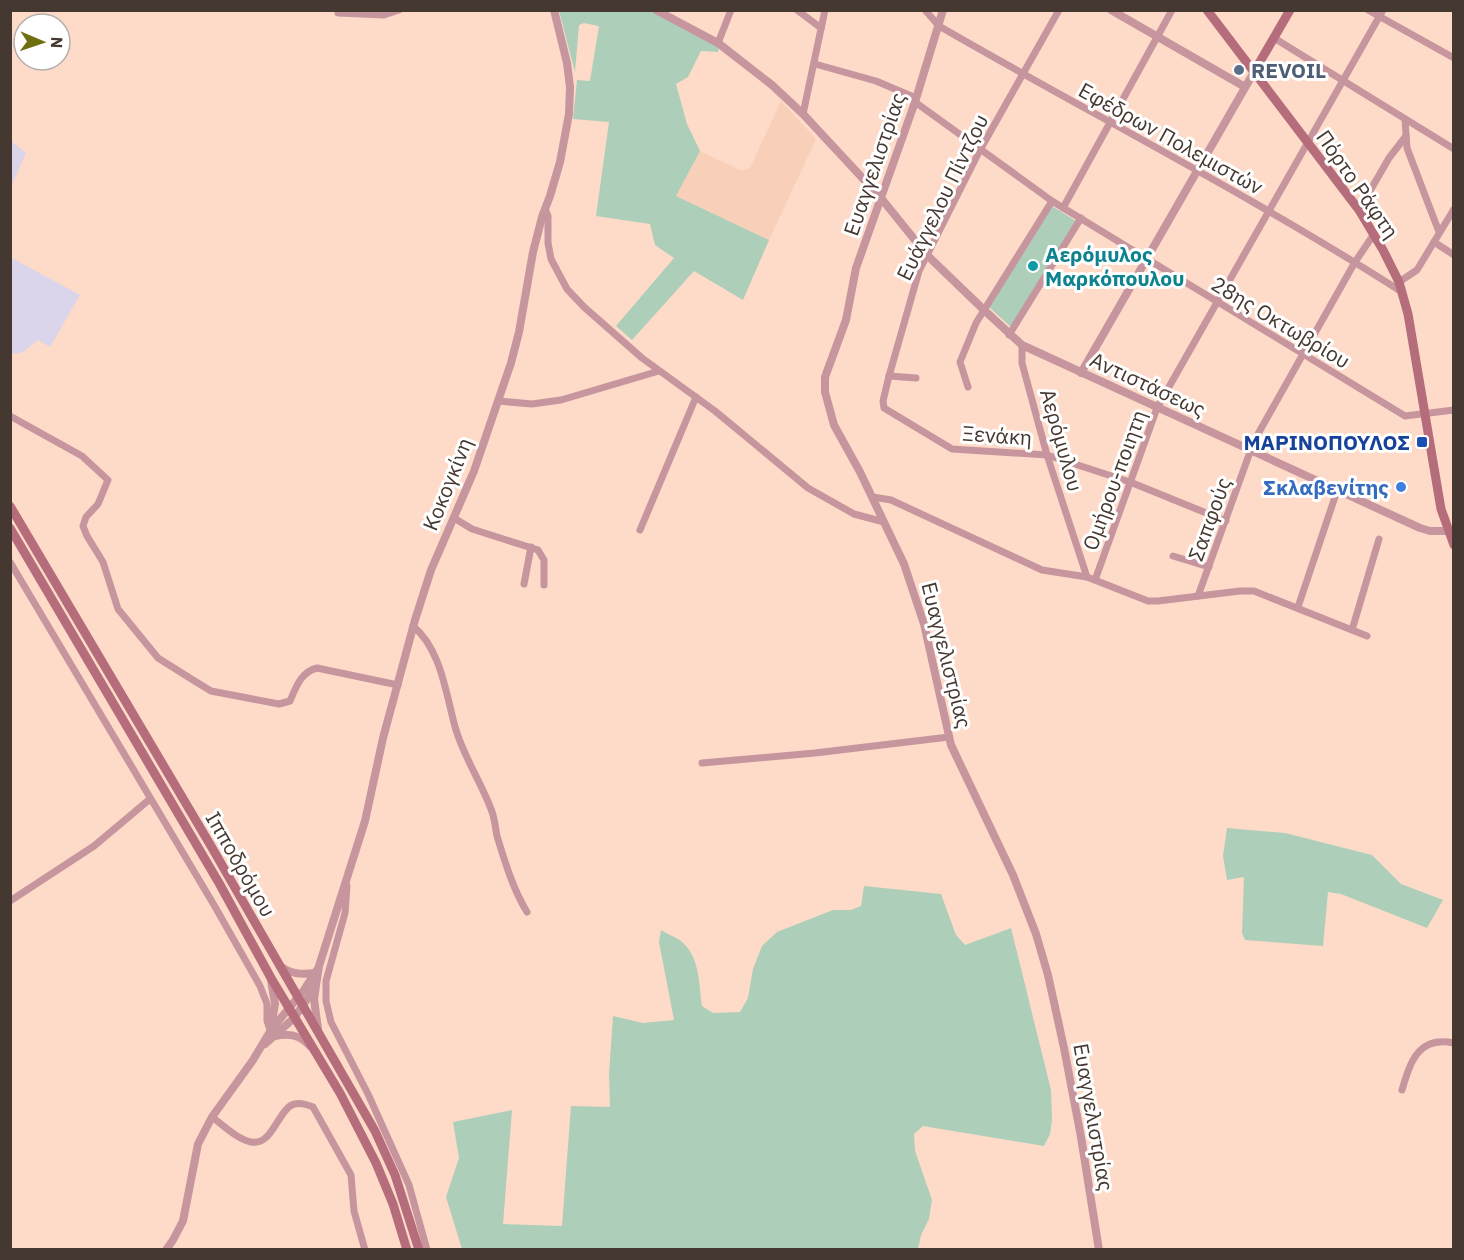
<svg xmlns="http://www.w3.org/2000/svg" width="1464" height="1260" font-family="'IBM Plex Sans',sans-serif">
<style>
.industrial{fill:#dad5eb}
.built{fill:#f8cfb8}
.green{fill:#adceb8}
.lines{fill:none;stroke-linecap:round;stroke-linejoin:round}
.minor{stroke:#c7959d;stroke-width:7}
.tertiary{stroke:#c7959d;stroke-width:8}
.secondary{stroke:#b66d7b;stroke-width:9}
.service-dot{fill:#5c6f8a;stroke:#fff;stroke-width:2}
.culture-dot{fill:#0f9aa8;stroke:#fff;stroke-width:2}
.transit-dot{fill:#1a4fb4;stroke:#fff;stroke-width:2}
.shop-dot{fill:#3f7fe0;stroke:#fff;stroke-width:2}
.labels{text-anchor:middle;dominant-baseline:central;stroke-width:6;stroke-linejoin:round;paint-order:stroke}
.service-label{font-size:21px;font-weight:bold;fill:#4e5e75;stroke:#fff;text-anchor:start}
.street-label{font-size:21px;fill:#453830;stroke:#fff}
.culture-label{font-size:21px;font-weight:bold;fill:#0d838f;stroke:#fff;text-anchor:start}
.transit-label{font-size:21px;font-weight:bold;fill:#164399;stroke:#fff;text-anchor:end}
.shop-label{font-size:21px;font-weight:bold;fill:#366cbe;stroke:#fff;text-anchor:end}
</style>
<rect width="100%" height="100%" fill="#fddbc8"/>
<!-- industrial -->
<g class="industrial">
<polygon points="11,141 26,153 11,187"/>
<polygon points="10,257 80,295 50,347 38,340 23,352 11,354"/>
</g>
<!-- built -->
<polygon class="built" points="781,101 816,139 769,240 676,196 700,151 742,171 750,168"/>
<!-- green -->
<g class="green">
<polygon points="559,11 651,11 698,33 719,46 718,52 701,51 688,77 676,84 687,124 700,151 676,196 769,240 743,300 694,271 632,340 616,326 674,258 655,245 650,224 596,216 609,122 573,119 577,80 590,81 599,26 584,23 579,25 575,72"/>
<polygon points="1052,206 1076,221 1011,327 989,307"/>
<polygon points="1227,828 1285,833 1372,855 1401,884 1443,900 1427,928 1341,894 1328,892 1323,946 1245,940 1242,933 1244,877 1227,880 1223,856"/>
<path d="M864 886 941 894 956 935 965 945 1011 928 1051 1090 1052 1120 1050 1134 1044 1146 923 1126 914 1134 915 1151 932 1200 929 1219 921 1235 918 1249H462L446 1197 459 1158 453 1122 512 1110 503 1224 562 1226 571 1106 610 1107 609 1074 613 1016 643 1023 674 1020 659 942 661 930C667 934 676 937 682 942 700 957 699 985 702 1006L713 1013 740 1012 748 998 753 969 762 946 777 932 833 910H851L861 906Z"/>
</g>
<g class="lines">
<!-- minor -->
<g class="minor">
<polyline points="797,10 821,28"/>
<path d="M925 10 939 26C1093 115 1252 196 1402 292"/>
<polyline points="1059,10 980,150 919,271 889,376 883,401 884,408 952,449 1047,455 1130,482 1226,521"/>
<polyline points="1368,10 1454,58"/>
<polyline points="338,13 384,15 399,10"/>
<polyline points="1274,38 1454,149"/>
<polyline points="718,43 731,10"/>
<polyline points="815,64 876,81 916,98"/>
<polyline points="915,102 1052,201 1405,416 1454,410"/>
<polyline points="803,114 825,10"/>
<polyline points="1405,120 1407,148 1439,232"/>
<polyline points="1063,208 1172,10"/>
<polyline points="545,209 548,216 548,243 551,259 567,289 584,307 642,358 715,411 808,488 854,514 884,522"/>
<polyline points="1359,210 1389,158 1406,136"/>
<polyline points="1434,242 1454,255"/>
<polyline points="1399,282 1417,270 1454,209"/>
<polyline points="1009,335 1081,218"/>
<polyline points="1022,345 1022,363 1047,455 1087,577"/>
<polyline points="889,376 916,378"/>
<polyline points="968,387 960,362 976,323 1052,201"/>
<polyline points="498,401 532,404 561,400 659,371"/>
<path d="M10 416 82 456 108 480 98 504 86 517 83 526 87 536 103 562 118 609 158 658 193 680 211 691 279 704 290 701C296 687 301 672 317 668L398 685"/>
<polyline points="873,497 891,500 1042,570 1087,577 1148,601 1158,601 1240,591 1254,591 1367,636"/>
<polyline points="454,518 472,529 538,550 544,560 544,585"/>
<polyline points="640,530 696,397"/>
<polyline points="1173,556 1209,567"/>
<polyline points="10,562 214,905 260,986 267,1004 267,1021 270,1030"/>
<polyline points="1095,580 1157,408 1383,10"/>
<polyline points="524,584 531,547"/>
<polyline points="1198,596 1254,441 1355,262 1374,234"/>
<polyline points="1298,607 1337,491"/>
<path d="M413 626C442 650 446 696 456 730 464 757 481 782 491 809 495 818 495 827 497 836 505 862 513 889 527 912"/>
<polyline points="1352,630 1379,539"/>
<polyline points="702,763 815,753 949,737"/>
<polyline points="347,886 345,913 326,981 326,1001 331,1022 368,1094 409,1185 427,1250"/>
<polyline points="10,901 94,846 150,799"/>
<path d="M1402 1090C1410 1063 1418 1035 1454 1043"/>
<path d="M212 1117C223 1125 237 1139 251 1142 271 1146 277 1115 290 1106 297 1101 306 1104 313 1107L351 1175 354 1211 365 1250"/>
</g>
<!-- tertiary -->
<g class="tertiary">
<polyline points="656,10 718,43 772,85 803,114 881,198 927,255 984,310 1022,345 1420,528 1430,531 1447,531"/>
<polyline points="943,10 915,102 856,268 846,320 825,377 825,392 834,425 860,472 904,564 924,624 951,745 1013,875 1036,934 1048,975 1064,1048 1081,1137 1099,1250"/>
<polyline points="1111,10 1245,87"/>
<polyline points="1081,373 1254,72"/>
<path d="M279 965C290 974 301 975 315 973"/>
<polyline points="271,980 275,1004 271,1027"/>
<polyline points="318,1029 314,999 319,966 365,821 383,738 415,620 431,570 474,471 511,363 519,332 533,252 542,217 550,196 560,162 569,114 570,87 567,63 554,10"/>
<path d="M275 1036C289 1033 300 1035 310 1046"/>
<polyline points="265,1044 294,1018 314,989"/>
<polyline points="166,1250 173,1240 183,1221 198,1144 212,1117 253,1060 271,1030 304,990 317,970"/>
</g>
<!-- secondary -->
<g class="secondary">
<polyline points="1207,10 1359,210 1383,250 1399,282 1408,314 1441,509 1454,545"/>
<polyline points="1254,72 1290,10"/>
<polyline points="10,506 211,846 375,1131 395,1175 419,1250"/>
<polyline points="10,528 219,883 271,978 340,1093 376,1163 393,1204 407,1250"/>
</g>
</g>
<!-- markers -->
<circle class="service-dot" cx="1239" cy="70" r="6"/>
<circle class="culture-dot" cx="1033" cy="266" r="6"/>
<rect class="transit-dot" x="1416" y="436" width="12" height="12" rx="3"/>
<circle class="shop-dot" cx="1401" cy="487" r="6"/>
<g class="labels">
<!-- service labels -->
<g class="service-label">
<text x="1251" y="70">REVOIL</text>
</g>
<!-- street labels -->
<g class="street-label">
<text transform="translate(1171 138) rotate(29)">Εφέδρων Πολεμιστών</text>
<text transform="translate(874 164) rotate(-71)">Ευαγγελιστρίας</text>
<text transform="translate(1358 184) rotate(55)">Πόρτο Ράφτη</text>
<text transform="translate(942 197) rotate(-64)">Ευάγγελου Πίντζου</text>
<text transform="translate(1281 322) rotate(31)">28ης Οκτωβρίου</text>
<text transform="translate(1148 384) rotate(25)">Αντιστάσεως</text>
<text transform="translate(997 435) rotate(4)">Ξενάκη</text>
<text transform="translate(1062 440) rotate(74)">Αερόμυλου</text>
<text transform="translate(1114 480) rotate(-70)">Ομήρου-ποιητη</text>
<text transform="translate(447 484) rotate(-68)">Κοκογκίνη</text>
<text transform="translate(1209 519) rotate(-70)">Σαπφούς</text>
<text transform="translate(947 655) rotate(76)">Ευαγγελιστρίας</text>
<text transform="translate(241 864) rotate(60)">Ιπποδρόμου</text>
<text transform="translate(1094 1117) rotate(80)">Ευαγγελιστρίας</text>
</g>
<!-- culture labels -->
<g class="culture-label">
<text x="1045" y="254">Αερόμυλος<tspan x="1045" dy="24">Μαρκόπουλου</tspan></text>
</g>
<!-- transit labels -->
<g class="transit-label">
<text x="1410" y="442">ΜΑΡΙΝΟΠΟΥΛΟΣ</text>
</g>
<!-- shop labels -->
<g class="shop-label">
<text x="1389" y="487">Σκλαβενίτης</text>
</g>
</g>
<!-- border -->
<rect width="1464" height="1260" fill="none" stroke="#453830" stroke-width="24"/>
<!-- north arrow -->
<g transform="translate(42 42) rotate(92)"><circle r="28" fill="#ffffff" stroke="#b5afac" stroke-width="1.5"/>
<path d="M0-4.5L10 22L0 15L-10 22Z" fill="#706f10"/>
<text y="-9" font-size="16" font-weight="bold" text-anchor="middle" fill="#453830">N</text>
</g>
</svg>
